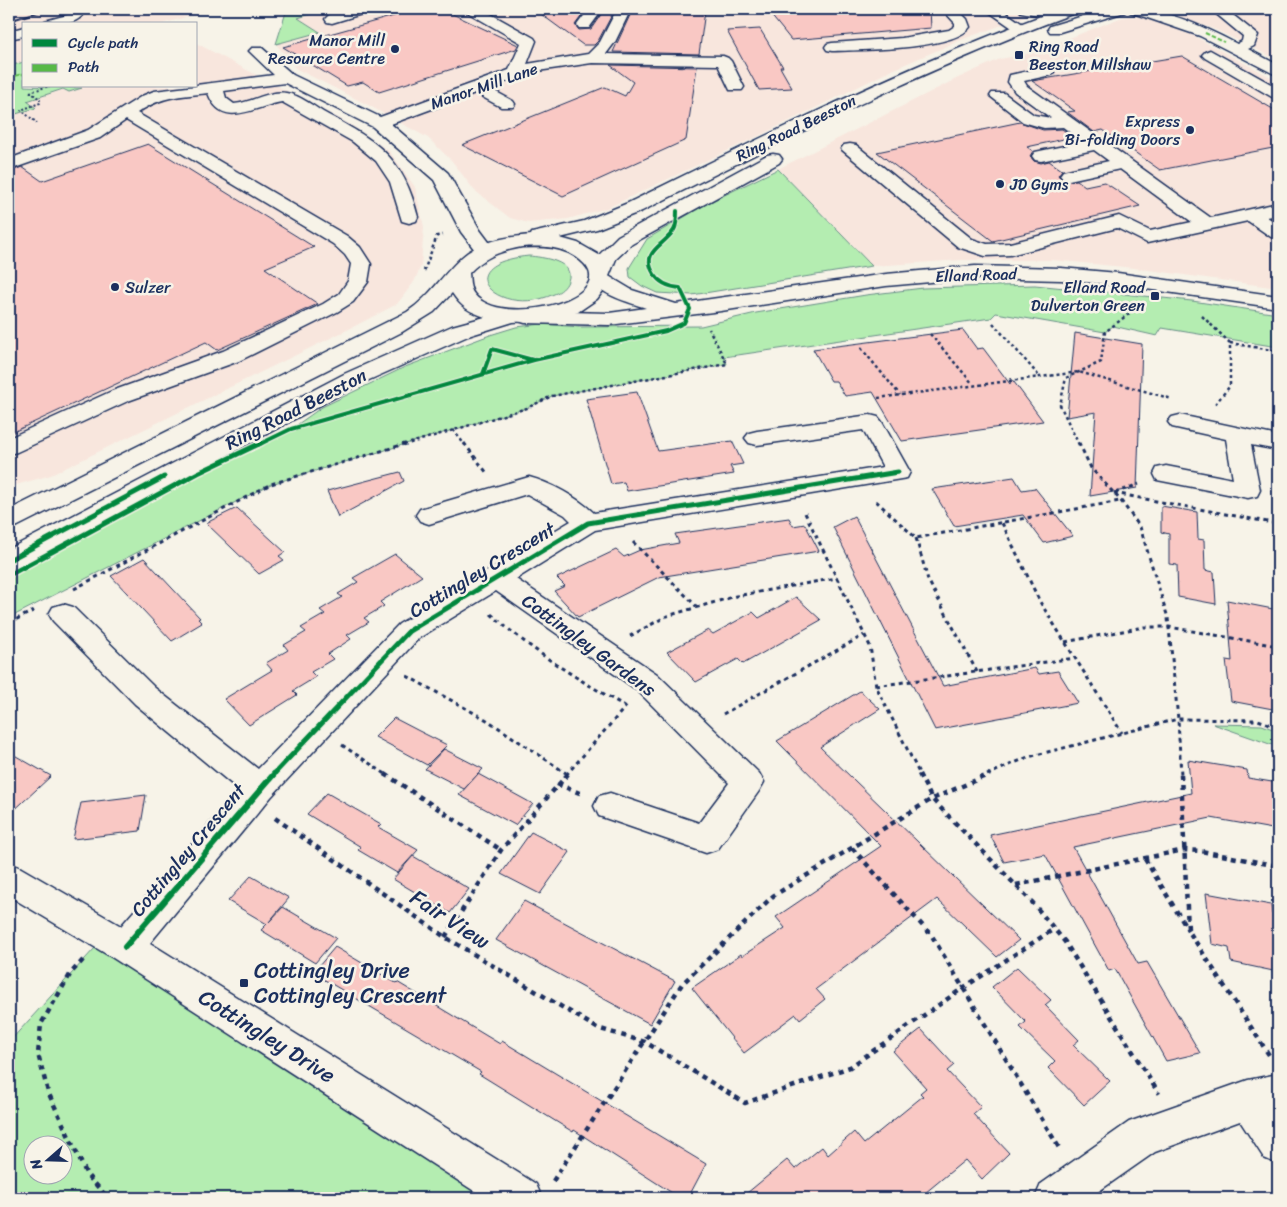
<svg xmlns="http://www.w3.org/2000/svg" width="1287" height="1207" font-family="Sriracha,sans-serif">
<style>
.built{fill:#f8e6dd}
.green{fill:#b4edb1;stroke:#688e88;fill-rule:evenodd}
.building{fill:#f9c8c4;stroke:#1b2f5e}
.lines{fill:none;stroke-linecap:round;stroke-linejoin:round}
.minor-casing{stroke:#1b2f5e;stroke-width:3}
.major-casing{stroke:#1b2f5e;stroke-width:3}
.highway-casing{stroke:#1b2f5e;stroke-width:3}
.path-far3{stroke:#1b2f5e;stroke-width:2;stroke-dasharray:2 2;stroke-linecap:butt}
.path-far2{stroke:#1b2f5e;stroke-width:2.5;stroke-dasharray:3 3;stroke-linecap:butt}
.path-far1{stroke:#1b2f5e;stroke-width:3;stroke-dasharray:4 4;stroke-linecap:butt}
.path{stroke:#1b2f5e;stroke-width:4.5;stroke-dasharray:5 5;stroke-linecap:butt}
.minor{fill:#f7f3e8;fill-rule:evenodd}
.major{fill:#f7f3e8;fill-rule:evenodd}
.highway{fill:#f7f3e8;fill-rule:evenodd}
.rail{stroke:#1b2f5e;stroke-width:2}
.quiet{stroke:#58b947;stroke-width:2;stroke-dasharray:4.5 2;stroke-linecap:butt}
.cycleway-far2-casing{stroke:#f7f3e8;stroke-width:6}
.cycleway-far1-casing{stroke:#f7f3e8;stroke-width:8}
.cycleway-casing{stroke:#f7f3e8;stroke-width:9}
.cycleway-far2{stroke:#00873e;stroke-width:4}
.cycleway-far1{stroke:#00873e;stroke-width:5}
.cycleway{stroke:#00873e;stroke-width:6}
.poi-dot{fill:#1b2f5e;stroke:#f7f3e8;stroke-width:2}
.labels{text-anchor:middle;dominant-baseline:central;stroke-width:5;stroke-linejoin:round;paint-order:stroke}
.far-poi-label{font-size:16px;fill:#1b2f5e;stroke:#f7f3e8;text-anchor:end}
.far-street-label{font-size:16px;fill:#1b2f5e;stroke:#f7f3e8}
.street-label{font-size:19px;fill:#1b2f5e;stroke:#f7f3e8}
.near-street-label{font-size:22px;fill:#1b2f5e;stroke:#f7f3e8}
.near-poi-label{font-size:22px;fill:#1b2f5e;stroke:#f7f3e8;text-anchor:start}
</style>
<rect width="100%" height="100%" fill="#f7f3e8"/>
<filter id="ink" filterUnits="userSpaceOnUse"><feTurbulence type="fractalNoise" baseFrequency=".02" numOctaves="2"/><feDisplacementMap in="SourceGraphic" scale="10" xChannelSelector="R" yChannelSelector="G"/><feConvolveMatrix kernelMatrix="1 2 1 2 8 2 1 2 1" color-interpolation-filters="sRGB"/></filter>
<g filter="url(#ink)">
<!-- built -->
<g class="built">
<polygon points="20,9 213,9 162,24 24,24 24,62 9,66 9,12"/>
<polygon points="327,9 1047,9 966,38 894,69 773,129 607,208 568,219 529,223 510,218 474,190 452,161 428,138 368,105 295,68 276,44 320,32 297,18"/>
<polygon points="1158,9 1278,9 1278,60 1216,30"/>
<polygon points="1130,16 1141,17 1192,35 1278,81 1278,288 1134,268 1052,260 962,260 872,266 778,169 958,78 1000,59 1032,53 1120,18"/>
<polygon points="196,43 351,125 390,152 415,187 424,227 421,266 414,282 397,304 353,327 51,475 9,487 9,116 35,108 26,101 63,89 82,87 80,86 196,86"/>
</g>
<!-- green -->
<g class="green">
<polygon points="287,9 327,9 298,18 320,32 276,44"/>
<polygon points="24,62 24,86 82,88 69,92 63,89 27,101 36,108 9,116 9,66"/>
<polygon points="778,169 872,266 692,295 657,293 642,286 630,277 629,268 647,239 708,203"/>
<path d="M529 256C541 257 576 261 568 281 566 287 560 292 554 294 498 320 444 264 529 256Z"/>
<polygon points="1035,285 1192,301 1278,314 1278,347 1162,328 1157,336 1113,326 1105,332 996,313 991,318 724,357 727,364 552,396 527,408 271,484 9,618 9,575 198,473 291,429 322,407 405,367 490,335 516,327 542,324 580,327 701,326 756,313 866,295 923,288"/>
<polygon points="1213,724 1262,725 1278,731 1278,747"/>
<path d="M106 936 125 947 523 1198H9V1042ZM32 1144H62V1174H32Z"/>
</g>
<!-- building -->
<g class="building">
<polygon points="419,9 442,9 518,45 516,49 379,92 363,82 347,86 283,47"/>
<polygon points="534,9 585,9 586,10 575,25 579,30 591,29 602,13 613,13 598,41 594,45 583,45"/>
<polygon points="766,9 930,9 931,28 791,40"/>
<polygon points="705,11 699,54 613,52 631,13"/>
<polygon points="760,29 783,67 780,67 792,88 759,90 727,31"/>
<polygon points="1182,56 1278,112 1278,147 1160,170 1103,130 1094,132 1067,112 1075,111 1032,81"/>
<polygon points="610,65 697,67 686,140 563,196 462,145 605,87 625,96 633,82"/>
<polygon points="1020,122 1043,130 1062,129 1073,137 1027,147 1033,151 1030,156 1034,161 1041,163 1049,161 1062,170 1058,175 1063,181 1077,180 1085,186 1104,182 1140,206 993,241 877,152"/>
<polygon points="148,144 314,247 265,268 318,304 217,350 206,342 9,434 9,172 22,167 42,181"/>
<polygon points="963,330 977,349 983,348 1010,384 1011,378 1043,421 902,441 873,392 845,396 836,381 831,381 813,349"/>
<polygon points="1075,333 1142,344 1137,488 1090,496 1096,412 1067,417"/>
<polygon points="637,392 658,451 732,441 743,464 730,466 734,474 652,487 627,491 624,482 611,484 586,399"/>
<polygon points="400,472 404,481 338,517 327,491"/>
<polygon points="1014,477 1022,490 1035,488 1073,536 1044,543 1023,515 954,526 932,489"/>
<polygon points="1161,506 1197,512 1198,539 1204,540 1205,570 1214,572 1216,604 1178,597 1177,565 1169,564 1169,534 1161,532"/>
<polygon points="237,508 285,552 279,556 284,560 259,574 206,523"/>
<polygon points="854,516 943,686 1035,668 1039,674 1058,671 1078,703 935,730 833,527"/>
<polygon points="789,518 793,526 805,524 819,551 659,577 578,617 554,591 565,586 557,578 616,550 624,557 640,550 679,543 675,534"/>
<polygon points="395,554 422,576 380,602 384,606 364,618 369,622 347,635 351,639 328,654 333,659 311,672 316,677 293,691 297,695 249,725 224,699 272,670 266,663 288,650 284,645 306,632 301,628 325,614 320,610 342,597 338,594 358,582 353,578"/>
<polygon points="144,558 200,618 198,619 202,623 172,641 111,576"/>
<polygon points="796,597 821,620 743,664 738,659 696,682 667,652 708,630 713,634 753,612 759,618"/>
<polygon points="1227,600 1278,610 1278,710 1231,701 1226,660 1232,661"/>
<polygon points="860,691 880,709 820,747 1019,940 997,957 937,899 816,989 825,999 800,1019 796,1014 744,1053 692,988 741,954 742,956 785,928 776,917 881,846 777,741"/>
<polygon points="394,718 419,731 447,745 427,765 375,737"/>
<polygon points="444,749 483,769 464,789 425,769"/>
<polygon points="9,752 51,776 9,815"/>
<polygon points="1188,760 1247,770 1248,778 1278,783 1278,830 1211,818 1073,847 1138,964 1147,962 1200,1053 1166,1061 1115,969 1109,971 1045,854 1004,862 990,835 1191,793"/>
<polygon points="478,774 533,804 515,825 459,795"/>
<polygon points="327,793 381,824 378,827 418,850 397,873 358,850 361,847 307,814"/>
<polygon points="146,795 140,831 73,839 81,803"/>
<polygon points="531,832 570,852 540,894 501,874"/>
<polygon points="413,856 469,889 450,913 393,879"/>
<polygon points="251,876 289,898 269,922 283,907 336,938 315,963 261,930 267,924 228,901"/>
<polygon points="1206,893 1271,905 1272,914 1278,915 1278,972 1231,962 1229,948 1212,944"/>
<polygon points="524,901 675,981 650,1024 496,940"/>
<polygon points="335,947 396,983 397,982 500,1044 502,1041 706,1164 688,1198 680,1198 574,1130 573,1132 479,1074 481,1072 313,973"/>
<polygon points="1017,967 1051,1000 1045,1005 1079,1040 1073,1045 1110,1081 1084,1105 1048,1068 1055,1061 1020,1027 1026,1022 992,987"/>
<polygon points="921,1029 954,1065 947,1071 981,1107 973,1114 1009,1153 982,1179 965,1160 919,1198 741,1198 787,1160 795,1169 822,1147 828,1155 854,1132 864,1144 923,1096 920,1093 926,1088 893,1051"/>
</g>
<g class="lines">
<defs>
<g id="minor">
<path d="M73 9H88C75 27 63 24 43 24L45 21 67 15Z"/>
<polygon points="347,9 370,9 368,12 332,23 327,22 325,19 331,13"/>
<path d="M465 9H482L534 38 536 41 527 64 588 54 600 42 617 9H631L615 42 606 54 723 56 728 58 731 61 744 87 742 90H730L718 65 592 63 531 72 489 88 513 101 515 104 513 107H501L475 93 391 124 448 173 480 230 495 250 492 254 485 256 478 254 461 232 434 180 373 127 285 83 224 91 226 98 234 104C251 103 269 90 286 93 299 95 312 105 323 112 376 141 403 155 418 217L416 221 409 223 402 221 390 182 376 161 353 142 282 102C255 106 222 131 208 93 178 97 164 95 137 113L347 236 360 247 371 264 368 282 353 302 337 312 239 361 128 401 17 452 9 454V438L112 391 223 351 323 304 339 294 348 281 351 264 345 255 333 244 126 120 100 138 9 170V159L88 130 142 96 154 91 196 86V85L274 75 249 51 252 48H262L293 75 380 117 509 70 521 43 467 12Z"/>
<polygon points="589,9 603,9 589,28 579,28 577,25"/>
<path d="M942 9H957L967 19 970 27C954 50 860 50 832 51L827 50 825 47 827 44 832 43 902 38 949 30 955 26V23Z"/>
<polygon points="985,9 1001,9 1027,27 1025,30 1015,30"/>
<polygon points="1019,9 1052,9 1063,11 1065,14 1063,17 1058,18 1026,13 1021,12"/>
<path d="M1128 9C1163 7 1206 28 1237 44L1242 41 1243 36 1214 12 1215 9H1229L1228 11 1258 35 1254 46 1248 49 1278 65V76L1200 36 1130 12Z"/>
<polygon points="24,27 24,36 9,39 9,31"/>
<polygon points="1210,50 1278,88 1278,99 1272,97 1205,58 1202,55 1205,52"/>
<polygon points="1046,67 1051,69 1054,72 1051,75 1024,81 1027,86 1211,218 1278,203 1278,215 1267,217 1278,224 1278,239 1271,237 1248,221 1147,243 1117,228 1010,255 985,256 958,247 841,149 844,145 850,144 856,145 972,239 987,244 1010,243 1119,216 1150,231 1192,222 1120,169 1069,180 1063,179 1060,175 1063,171 1109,161 1094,150 1041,161 1035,160 1032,156 1035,152 1083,142 1063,127 1044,128 1023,122 990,96 992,93 1004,93 1034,115 1051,118 1015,92 1008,82 1010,75"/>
<path d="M870 415 878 417 882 422 910 472 907 478 595 530 516 579 657 674 759 773 764 782 759 791 718 849 706 853 599 816 594 806 599 796 610 793 699 823 729 783 637 690 496 591 419 638 271 797 150 943 536 1184 542 1198H485L113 958 9 896V863L21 868 121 926 239 790 135 704 53 621 49 614 53 607 63 604 73 607 155 688 258 769 399 624 571 521 565 515 527 494 429 524 420 521 416 515 420 509 529 477C551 483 577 497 594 513L883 467 863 430 757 445 749 443 745 438 749 433 757 431Z"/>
<polygon points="1180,415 1278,436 1278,450 1251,445 1260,490 1257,496 1248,498 1157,480 1154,474 1157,468 1166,466 1233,479 1226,439 1172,427 1168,422 1172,417"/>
<polygon points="1278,1074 1278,1164 1264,1158 1240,1121 1155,1152 1089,1198 1035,1198 1041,1184 1129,1122 1248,1080"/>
</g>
<path id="major" d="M975 266 1061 268 1118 273 1278 296V308L1118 285 1061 280 975 278 886 286 721 311 609 325 525 323 518 321 514 317 518 313 525 311 609 313 646 308C628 302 601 295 590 279L593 275 600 273 607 275 632 290 676 304 886 274Z"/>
<g id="highway">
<path d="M1060 9H1079L1077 12C927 68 785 139 642 211L597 229 560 238 578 243 599 255 618 236 767 155 773 154 779 155 782 159 779 163 632 244 616 259 603 291 597 299 578 312 547 320 513 322 468 336 360 384 18 567 9 569V549L344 374 452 326 485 317C470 312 461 307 452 293L434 312 402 332 18 526 9 529V510L407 312C430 297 442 275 462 257 480 241 507 237 531 235L532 233 584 221 628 203C770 133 911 63 1060 9ZM522 247C542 246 563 246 580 260 626 297 502 330 474 294 469 288 470 280 469 273 484 257 500 251 522 247Z"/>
<polygon points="1106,9 1127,9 1125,12 1060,32 1050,32 1048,29 1050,26"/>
</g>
</defs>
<!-- minor casing -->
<use href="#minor" class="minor-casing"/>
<!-- major casing -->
<use href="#major" class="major-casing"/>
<!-- highway casing -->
<use href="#highway" class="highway-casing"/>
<!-- path-far3 -->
<g class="path-far3">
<polyline points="30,92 40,99 40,103 21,110 37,123"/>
<polyline points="30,92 49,86"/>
</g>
<!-- path-far2 -->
<g class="path-far2">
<polyline points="424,271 437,236 443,235"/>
<polyline points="1202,316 1230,343 1230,386 1215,404"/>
<polyline points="993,323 1039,376"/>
<polyline points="930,334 973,384"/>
<polyline points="1230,343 1278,351"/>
<polyline points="861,348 900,395"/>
<polyline points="878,398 1079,372 1172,399"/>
<polyline points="453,430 465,445"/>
<polyline points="404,445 527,408 552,396 727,364 709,329"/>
<polyline points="1079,445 1060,405 1066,378 1101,362 1105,332 1139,306"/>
</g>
<!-- path-far1 -->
<g class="path-far1">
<polyline points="464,443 487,473"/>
<polyline points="1079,443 1091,468 1121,501 1140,527 1168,618 1178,719 1181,775"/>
<polyline points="1114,493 1278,524"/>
<polyline points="1115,493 1139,484"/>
<polyline points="876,501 916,538 1120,501"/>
<polyline points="805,513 870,646 876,686 920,775"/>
<polyline points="1002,523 1040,602 1122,733"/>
<polyline points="916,538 928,580 977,672"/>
<polyline points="633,542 697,607"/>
<polyline points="74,589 271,484 408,443"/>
<path d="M491 614C532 651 577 679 625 706"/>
<polyline points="9,623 35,610"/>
<polyline points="630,636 667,616 736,596 837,578"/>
<polyline points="1065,642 1144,627 1169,627 1278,646"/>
<polyline points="407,676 487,720 566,773"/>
<polyline points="876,686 1075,658"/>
<polyline points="723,714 864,635"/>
<polyline points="342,745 387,775"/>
<polyline points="566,775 628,704"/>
<polyline points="987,775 1028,757 1178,719 1258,720 1278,727"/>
</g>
<!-- path -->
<g class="path">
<polyline points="385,774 501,850"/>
<polyline points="919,774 932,799 1032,902 1065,942 1159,1094"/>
<polyline points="1181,774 1188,930 1271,1058"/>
<polyline points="557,784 582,794"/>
<polyline points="275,818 445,937 597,1028 645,1042 745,1103 850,1067 963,988 1054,929"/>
<polyline points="852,848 932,936 1061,1151"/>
<polyline points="1145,859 1188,930"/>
<polyline points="1016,885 1184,850 1201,851 1278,866"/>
<polyline points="445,937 501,850 568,774"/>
<polyline points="83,960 71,973 41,1024 38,1054 48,1092 87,1175 108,1198"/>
<polyline points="553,1181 682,984 773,896 932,799 990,774"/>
</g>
<!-- minor -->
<use href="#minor" class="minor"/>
<!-- major -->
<use href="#major" class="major"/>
<!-- highway -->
<use href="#highway" class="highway"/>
<!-- rail -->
<polyline class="rail" points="9,21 47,9"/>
<!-- quiet -->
<g class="quiet">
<polyline points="1205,33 1224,42"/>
<polyline points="9,77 24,74"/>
</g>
<defs>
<g id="cycleway-far2">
<polyline points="483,374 492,349 533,360"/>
<path d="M258 445 291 429 534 360 666 331 684 323 690 309 680 288C669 287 660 284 654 274 640 251 664 246 674 230 677 225 677 217 677 211"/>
</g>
<g id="cycleway-far1">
<polyline points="9,560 164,477"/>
<polyline points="9,575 198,473 261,443"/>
<polyline points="273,775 409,631 588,523 898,472"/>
</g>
<polyline id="cycleway" points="125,947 274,774"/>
</defs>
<!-- cycleway-far2 casing -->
<use href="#cycleway-far2" class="cycleway-far2-casing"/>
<!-- cycleway-far1 casing -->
<use href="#cycleway-far1" class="cycleway-far1-casing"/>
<!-- cycleway casing -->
<use href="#cycleway" class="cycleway-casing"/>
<!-- cycleway-far2 -->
<use href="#cycleway-far2" class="cycleway-far2"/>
<!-- cycleway-far1 -->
<use href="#cycleway-far1" class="cycleway-far1"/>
<!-- cycleway -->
<use href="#cycleway" class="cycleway"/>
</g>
</g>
<!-- markers -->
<g class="poi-dot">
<circle cx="395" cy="49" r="5"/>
<rect x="1014" y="50" width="10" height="10" rx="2.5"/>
<circle cx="1190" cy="130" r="5"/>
<circle cx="1000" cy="184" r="5"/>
<circle cx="115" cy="287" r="5"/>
<rect x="1150" y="291" width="10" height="10" rx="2.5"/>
<rect x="239" y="978" width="10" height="10" rx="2.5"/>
</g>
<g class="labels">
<!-- far-poi labels -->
<g class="far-poi-label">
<text x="385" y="40">Manor Mill<tspan x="385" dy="18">Resource Centre</tspan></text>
<text x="1029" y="46" text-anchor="start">Ring Road<tspan x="1029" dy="18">Beeston Millshaw</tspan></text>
<text x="1180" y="121">Express<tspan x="1180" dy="18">Bi-folding Doors</tspan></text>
<text x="1010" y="184" text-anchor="start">JD Gyms</text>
<text x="125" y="287" text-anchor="start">Sulzer</text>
<text x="1145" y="287">Elland Road<tspan x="1145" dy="18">Dulverton Green</tspan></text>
</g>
<!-- far-street labels -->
<g class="far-street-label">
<text transform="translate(484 86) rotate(-19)">Manor Mill Lane</text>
<text transform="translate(796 128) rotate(-26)">Ring Road Beeston</text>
<text transform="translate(976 275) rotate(-2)">Elland Road</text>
</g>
<!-- street labels -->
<g class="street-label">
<text transform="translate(296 409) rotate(-27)">Ring Road Beeston</text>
<text transform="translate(482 570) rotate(-31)">Cottingley Crescent</text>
<text transform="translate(589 645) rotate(36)">Cottingley Gardens</text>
<text transform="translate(188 850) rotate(-50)">Cottingley Crescent</text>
</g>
<!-- near-street labels -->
<g class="near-street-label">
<text transform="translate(450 919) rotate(33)">Fair View</text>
<text transform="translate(267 1036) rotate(32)">Cottingley Drive</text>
</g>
<!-- near-poi labels -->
<g class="near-poi-label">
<text x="254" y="970">Cottingley Drive<tspan x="254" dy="25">Cottingley Crescent</tspan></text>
</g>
</g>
<!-- margin -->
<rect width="1287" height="1207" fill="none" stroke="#f7f3e8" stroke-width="30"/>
<rect x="15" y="15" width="1257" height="1177" fill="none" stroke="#1b2f5e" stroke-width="2" filter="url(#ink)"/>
<!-- legend -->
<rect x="22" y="22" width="175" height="65" fill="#f7f3e8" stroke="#9fa5b1"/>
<rect x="32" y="39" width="25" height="8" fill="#00873e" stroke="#9fa5b1"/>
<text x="68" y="48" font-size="15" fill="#1b2f5e">Cycle path</text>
<rect x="32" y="64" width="25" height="8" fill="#58b947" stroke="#9fa5b1"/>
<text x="68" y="72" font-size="15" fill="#1b2f5e">Path</text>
<!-- north arrow -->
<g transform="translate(48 1160) rotate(250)"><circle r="24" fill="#f7f3e8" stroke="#9fa5b1"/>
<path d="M0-4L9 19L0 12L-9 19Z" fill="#1b2f5e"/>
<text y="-8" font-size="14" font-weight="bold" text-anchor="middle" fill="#1b2f5e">N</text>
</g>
</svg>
